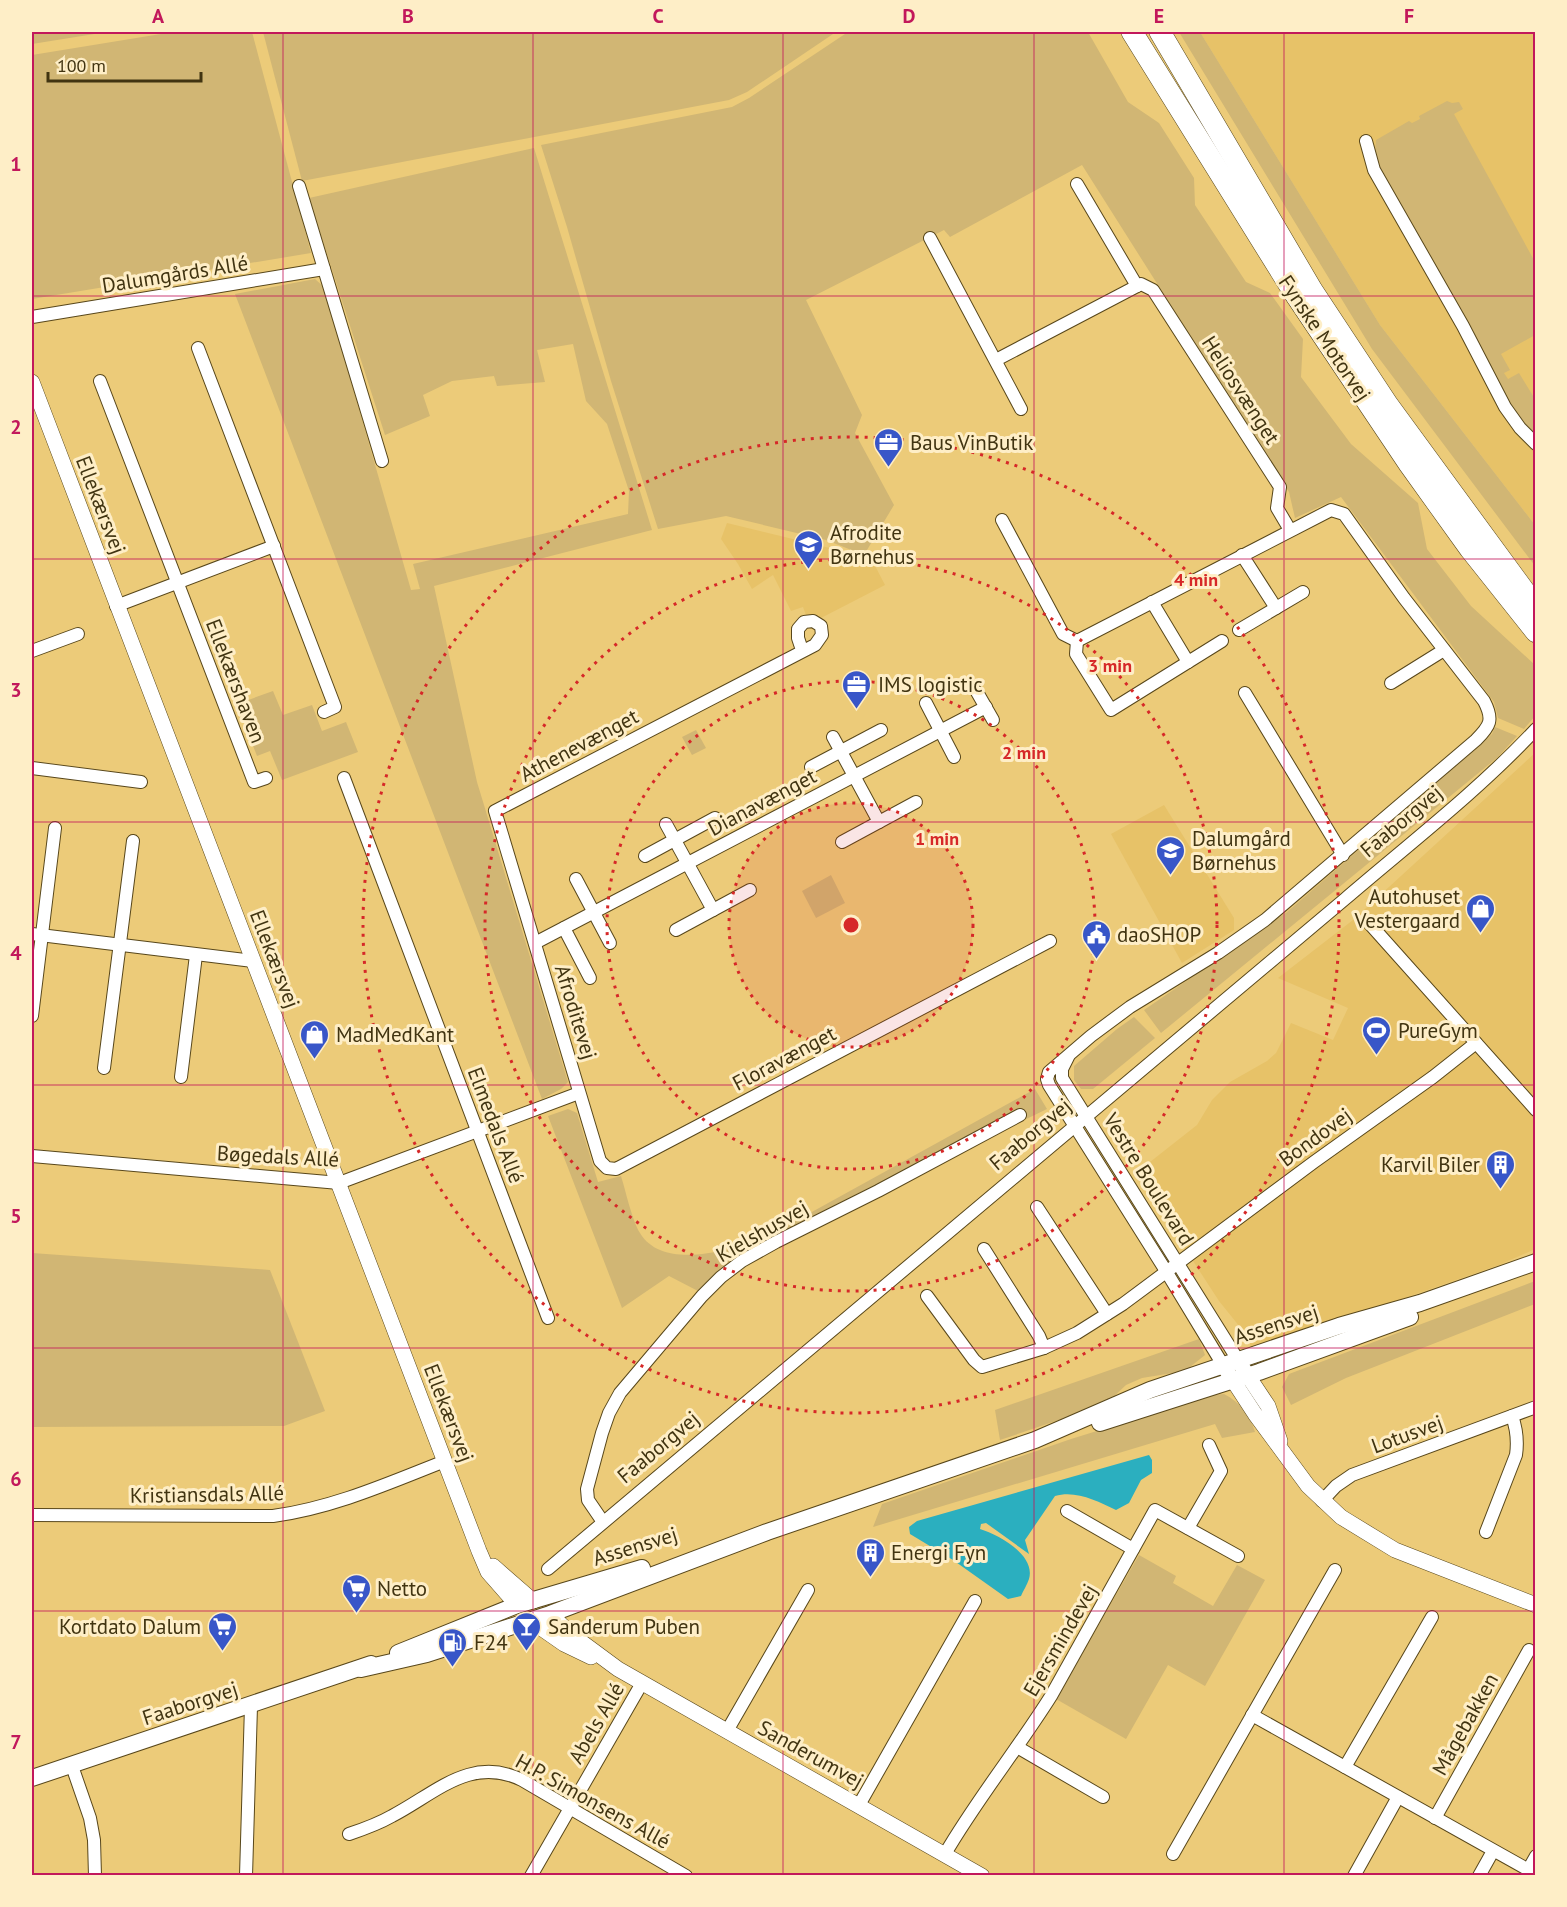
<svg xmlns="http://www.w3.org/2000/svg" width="1567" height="1907" font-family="'PT Sans',sans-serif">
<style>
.built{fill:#e7c268}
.green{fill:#d1b674}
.water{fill:#2bafbf}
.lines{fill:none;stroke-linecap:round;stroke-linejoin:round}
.minor-casing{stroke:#58471b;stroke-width:14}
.tertiary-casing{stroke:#58471b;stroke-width:16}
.secondary-casing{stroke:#58471b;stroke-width:18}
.motorway-casing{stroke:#58471b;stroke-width:22}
.minor{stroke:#fff;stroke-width:12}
.tertiary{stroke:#fff;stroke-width:15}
.secondary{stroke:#fff;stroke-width:16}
.motorway{stroke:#fff;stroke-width:21}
.grid{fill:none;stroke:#c2185b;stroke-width:1.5;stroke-opacity:0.55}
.ring{fill:none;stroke:#d62828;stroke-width:3;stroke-dasharray:3 6}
.labels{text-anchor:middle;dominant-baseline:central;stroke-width:6;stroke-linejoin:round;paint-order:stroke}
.street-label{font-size:21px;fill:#413411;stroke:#feeec7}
.poi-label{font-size:21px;fill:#413411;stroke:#feeec7;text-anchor:start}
.centre{fill:#d62828;stroke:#feeec7;stroke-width:3}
.ring-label{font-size:18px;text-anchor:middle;font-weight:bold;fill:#d62828;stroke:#feeec7;stroke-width:6;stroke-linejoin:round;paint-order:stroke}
.neatline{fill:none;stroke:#c2185b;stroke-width:2}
.grid-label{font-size:20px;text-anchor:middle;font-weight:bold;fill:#c2185b}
</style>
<rect width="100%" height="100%" fill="#eccb79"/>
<!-- built -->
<g class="built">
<polygon points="1200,32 1535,32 1535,525 1380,325"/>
<polygon points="727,523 871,558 885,585 821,618 806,615 803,607 791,611 773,575 752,589 738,564 721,539"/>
<polygon points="1535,753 1535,1249 1499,1265 1370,1310 1251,1347 1248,1337 1219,1301 1136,1173 1197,1125 1212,1100 1230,1082 1267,1061 1276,1053 1291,1023 1333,1040 1348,1008 1278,978 1353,920"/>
<polygon points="1164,805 1234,918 1234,930 1182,963 1111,834"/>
</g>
<!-- green -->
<g class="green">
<polygon points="32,32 107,32 32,44"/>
<polygon points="173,32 252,32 311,253 32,299 32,55"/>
<polygon points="263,32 836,32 747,92 729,100 302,181"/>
<polygon points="848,32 1088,32 1128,102 1159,123 1194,178 1195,205 1246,282 1270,293 1303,339 1301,377 1351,444 1418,503 1427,549 1471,606 1535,665 1535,716 1524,729 1498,718 1494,702 1341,497 1295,518 1289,492 1082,165 950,237 944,230 806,300 862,415 855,433 894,505 864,555 826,540 726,516 658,529 611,381 567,227 541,145 732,107 749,98"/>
<polygon points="1179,32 1200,32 1380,325 1535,525 1535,566 1372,349"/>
<path d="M1447 101 1452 103 1459 102 1463 109 1454 114 1535 262V335L1501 354 1510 370 1504 373 1508 379 1519 373 1535 399V436C1509 408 1495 373 1477 339 1446 282 1413 227 1381 171L1375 152 1376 140 1409 121 1412 123 1420 119 1419 116Z"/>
<polygon points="534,148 652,530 434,586 477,782 568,1082 561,1089 542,1099 235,294 315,279 324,287 411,590 420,589 413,564 628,514 629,491 607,424 586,401 573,344 537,350 545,382 497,386 494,376 452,381 423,395 430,416 385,435 309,198"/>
<polygon points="273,691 283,715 312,705 322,731 346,722 358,752 282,780 270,751 257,756 237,704"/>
<polygon points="1495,727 1517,736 1498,757 1161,1033 1144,1010 1287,912 1492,734"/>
<polygon points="696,730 706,748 692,755 682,737"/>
<polygon points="831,875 845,903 816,918 802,891"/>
<polygon points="1134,1017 1155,1038 1093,1089 1081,1089 1074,1080 1074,1066 1117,1029"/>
<path d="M1035 1089 1047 1109 735 1260 698 1291 669 1276 622 1308 548 1116 568 1109 577 1113 598 1182 621 1176C626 1192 632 1220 640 1233 663 1271 728 1250 761 1240Z"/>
<polygon points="32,1253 270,1270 325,1411 284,1426 32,1427"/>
<polygon points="1535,1281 1535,1304 1346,1378 1291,1405 1282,1387 1289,1374"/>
<polygon points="1199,1339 1205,1355 1185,1371 1142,1378 1126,1385 1106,1404 1000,1440 995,1410"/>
<path d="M1224 1394C1240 1402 1250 1415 1255 1432L1222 1438 1215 1424 873 1527 882 1504 1071 1439 1213 1395Z"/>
<polygon points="1139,1555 1176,1576 1173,1583 1213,1606 1237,1565 1265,1580 1205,1686 1168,1665 1126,1739 1056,1699"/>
</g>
<!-- water -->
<path class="water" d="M1149 1455 1152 1460V1473L1141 1480 1129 1503 1116 1510C1097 1501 1076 1490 1055 1496L1025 1540 1029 1554 986 1523 981 1524 980 1529C999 1535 1036 1555 1029 1579 1027 1585 1023 1591 1021 1596L1008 1599 953 1560 910 1534 909 1527 917 1521Z"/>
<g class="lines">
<defs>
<g id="minor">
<polyline points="1366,141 1374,170 1463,326 1505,407 1520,428 1536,444"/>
<polyline points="1077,184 1137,286"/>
<polyline points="299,186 382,461"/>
<polyline points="930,238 1021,409"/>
<polyline points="32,317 324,269"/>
<polyline points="198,348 335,707 324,712"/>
<polyline points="996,360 1141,284 1153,290 1280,487 1277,508 1290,530"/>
<polyline points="100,381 254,782 266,778"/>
<polyline points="1002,520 1063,634 1077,641"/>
<polyline points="1242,555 1276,608"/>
<polyline points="1152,602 1188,662"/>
<polyline points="116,606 274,546"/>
<polyline points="1239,630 1303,592"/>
<path d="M1077 641 1331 510 1344 514 1404 598 1484 701C1494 720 1490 726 1476 740L1265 920 1218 953 1130 1007 1091 1036 1049 1072 1047 1079 1049 1085 1166 1271 1223 1365"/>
<polyline points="1077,641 1076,654 1111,710 1222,641"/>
<polyline points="802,650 798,638 798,629 804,622 813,621 821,626 822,635 815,645 495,811 600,1161 607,1168 616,1169 1050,941"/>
<polyline points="32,651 78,634"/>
<polyline points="1391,683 1444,650"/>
<polyline points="977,692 993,720"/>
<polyline points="1245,693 1343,855"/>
<polyline points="926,703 954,757"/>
<polyline points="833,737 879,822"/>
<polyline points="811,767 881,730"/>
<polyline points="32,768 141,782"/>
<polyline points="344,778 548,1318"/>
<polyline points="666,824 713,910"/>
<polyline points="842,842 916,802"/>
<polyline points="645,856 715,818"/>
<polyline points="576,879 610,943"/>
<polyline points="1369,923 1536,1110"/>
<polyline points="564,928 590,978"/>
<polyline points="676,930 750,890"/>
<polyline points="32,934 253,961"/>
<polyline points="535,943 986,707"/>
<polyline points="32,1016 55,828"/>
<polyline points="1068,1057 1062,1069 1062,1078 1238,1360"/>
<polyline points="104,1068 133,841"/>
<polyline points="181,1077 196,955"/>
<polyline points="32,1156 339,1183 579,1093"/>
<polyline points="1037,1207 1107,1314"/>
<polyline points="984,1249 1039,1336 1044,1348"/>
<polyline points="927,1296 974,1360 982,1367 1044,1348 1077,1333 1123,1304 1314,1162 1433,1077 1476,1043"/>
<polyline points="1322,1501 1336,1486 1352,1475 1536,1407"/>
<polyline points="1067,1511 1133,1549"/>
<path d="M32 1515 273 1516C333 1508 389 1483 445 1461"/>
<polyline points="603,1522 588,1500 587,1489 602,1433 609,1413 620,1393 702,1296 721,1277 742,1261 776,1242 878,1191 1020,1115"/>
<polyline points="1188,1528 1221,1471 1209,1445"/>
<path d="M1486 1532 1516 1455C1518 1441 1517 1430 1512 1416"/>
<path d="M548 1569 1345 899C1409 844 1478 791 1536 729"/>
<polyline points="1252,1715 1536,1874"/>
<polyline points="727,1731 808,1590"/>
<polyline points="1017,1747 1103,1797"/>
<polyline points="72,1766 90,1818 94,1840 95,1876"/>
<polyline points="1345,1767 1432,1617"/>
<polyline points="859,1805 975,1601"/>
<polyline points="1435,1818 1529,1650"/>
<path d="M349 1834C364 1829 378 1824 392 1816 436 1793 471 1755 522 1780L686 1876"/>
<path d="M945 1854C977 1799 1017 1750 1051 1696L1155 1510 1238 1556"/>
<polyline points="1173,1854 1335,1570"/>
<polyline points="1528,1870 1536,1856"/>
<polyline points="246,1876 251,1706"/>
<polyline points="531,1876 642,1683"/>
<polyline points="1354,1876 1398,1797"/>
<polyline points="1479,1876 1493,1851"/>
</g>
<g id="tertiary">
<polyline points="32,382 479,1551 488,1572 517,1605"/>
<polyline points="1223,1365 1255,1414 1308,1486 1341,1517 1395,1550 1536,1605"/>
<polyline points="1242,1367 1268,1406 1280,1441"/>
<polyline points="493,1566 533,1601"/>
<polyline points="550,1614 572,1635 618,1669 982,1876"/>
<polyline points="531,1621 564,1644 591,1657"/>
</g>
<g id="secondary">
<polyline points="1100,1423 1259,1372 1410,1317"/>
<polyline points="398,1653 517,1605 642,1568"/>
<polyline points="361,1669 427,1654 550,1614 767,1532 1035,1440 1150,1390 1339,1326 1420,1303 1536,1262"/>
<polyline points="32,1778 371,1664"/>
</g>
<g id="motorway">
<polyline points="1132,32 1293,291 1409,464 1470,549 1536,632"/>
<polyline points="1160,32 1312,290 1388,405 1536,607"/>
</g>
</defs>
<!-- minor casing -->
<use href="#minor" class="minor-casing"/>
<!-- tertiary casing -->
<use href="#tertiary" class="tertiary-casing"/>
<!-- secondary casing -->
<use href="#secondary" class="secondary-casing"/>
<!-- motorway casing -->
<use href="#motorway" class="motorway-casing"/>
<!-- minor -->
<use href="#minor" class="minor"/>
<!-- tertiary -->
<use href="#tertiary" class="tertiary"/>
<!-- secondary -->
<use href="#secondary" class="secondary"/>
<!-- motorway -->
<use href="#motorway" class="motorway"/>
</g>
<!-- grid -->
<path class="grid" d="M283 32V1876M533 32V1876M783 32V1876M1034 32V1876M1284 32V1876M32 296H1536M32 559H1536M32 822H1536M32 1085H1536M32 1348H1536M32 1611H1536"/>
<!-- distance rings -->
<circle cx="851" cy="925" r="122" fill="#d62828" fill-opacity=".12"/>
<g class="ring">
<circle cx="851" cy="925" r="122"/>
<circle cx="851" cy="925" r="244"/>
<circle cx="851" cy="925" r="366"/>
<circle cx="851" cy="925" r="488"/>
</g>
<!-- icons -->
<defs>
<symbol id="office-pin" viewBox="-11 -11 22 30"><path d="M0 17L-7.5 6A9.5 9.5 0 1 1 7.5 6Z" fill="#3856c8" stroke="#feeec7"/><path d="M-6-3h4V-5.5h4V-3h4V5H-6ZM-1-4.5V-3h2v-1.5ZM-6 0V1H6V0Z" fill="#fff"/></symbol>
<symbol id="school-pin" viewBox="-11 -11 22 30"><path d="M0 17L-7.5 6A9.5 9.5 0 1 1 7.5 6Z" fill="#3856c8" stroke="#feeec7"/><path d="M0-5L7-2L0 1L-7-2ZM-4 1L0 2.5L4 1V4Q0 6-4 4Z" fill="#fff"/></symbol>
<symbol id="shop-pin" viewBox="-11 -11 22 30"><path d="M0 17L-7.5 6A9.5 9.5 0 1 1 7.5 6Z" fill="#3856c8" stroke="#feeec7"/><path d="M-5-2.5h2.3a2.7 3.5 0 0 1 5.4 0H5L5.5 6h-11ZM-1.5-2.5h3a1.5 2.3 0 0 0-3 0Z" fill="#fff"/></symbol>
<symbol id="civic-pin" viewBox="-11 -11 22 30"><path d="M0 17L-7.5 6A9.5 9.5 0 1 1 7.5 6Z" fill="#3856c8" stroke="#feeec7"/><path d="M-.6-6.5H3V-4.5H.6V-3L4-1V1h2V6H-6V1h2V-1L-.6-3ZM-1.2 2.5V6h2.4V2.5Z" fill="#fff"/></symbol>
<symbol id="stadium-pin" viewBox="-11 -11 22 30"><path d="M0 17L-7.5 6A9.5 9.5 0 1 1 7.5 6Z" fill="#3856c8" stroke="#feeec7"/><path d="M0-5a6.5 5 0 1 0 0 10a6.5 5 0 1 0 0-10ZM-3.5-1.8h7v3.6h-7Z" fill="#fff"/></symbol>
<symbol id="building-pin" viewBox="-11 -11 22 30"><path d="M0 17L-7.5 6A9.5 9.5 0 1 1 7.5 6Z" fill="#3856c8" stroke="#feeec7"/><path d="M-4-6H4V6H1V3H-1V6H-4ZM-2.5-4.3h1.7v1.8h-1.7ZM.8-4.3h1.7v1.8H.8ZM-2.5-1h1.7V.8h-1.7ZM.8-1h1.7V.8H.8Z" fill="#fff"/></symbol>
<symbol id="supermarket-pin" viewBox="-11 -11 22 30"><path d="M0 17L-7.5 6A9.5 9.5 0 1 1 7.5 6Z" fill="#3856c8" stroke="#feeec7"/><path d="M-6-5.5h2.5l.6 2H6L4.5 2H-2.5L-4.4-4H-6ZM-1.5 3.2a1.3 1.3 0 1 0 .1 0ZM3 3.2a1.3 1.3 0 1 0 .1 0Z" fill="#fff"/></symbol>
<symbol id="bar-pin" viewBox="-11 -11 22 30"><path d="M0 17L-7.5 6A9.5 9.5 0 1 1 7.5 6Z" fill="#3856c8" stroke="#feeec7"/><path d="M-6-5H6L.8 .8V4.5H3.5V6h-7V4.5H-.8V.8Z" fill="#fff"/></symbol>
<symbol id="fuel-pin" viewBox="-11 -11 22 30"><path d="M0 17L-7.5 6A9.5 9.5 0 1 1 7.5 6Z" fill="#3856c8" stroke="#feeec7"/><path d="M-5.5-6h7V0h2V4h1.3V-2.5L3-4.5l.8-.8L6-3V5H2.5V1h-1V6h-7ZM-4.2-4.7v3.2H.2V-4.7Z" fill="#fff"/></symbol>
</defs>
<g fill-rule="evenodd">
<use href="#office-pin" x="872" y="426" width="33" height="45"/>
<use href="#school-pin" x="792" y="528" width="33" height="45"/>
<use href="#office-pin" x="840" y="668" width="33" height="45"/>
<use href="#school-pin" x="1154" y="834" width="33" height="45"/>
<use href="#shop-pin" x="1464" y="892" width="33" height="45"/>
<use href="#civic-pin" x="1080" y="918" width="33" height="45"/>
<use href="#stadium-pin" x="1360" y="1014" width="33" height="45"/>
<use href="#shop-pin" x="298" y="1018" width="33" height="45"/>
<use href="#building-pin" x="1484" y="1148" width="33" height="45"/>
<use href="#building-pin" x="854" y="1536" width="33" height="45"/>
<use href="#supermarket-pin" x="340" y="1572" width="33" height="45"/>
<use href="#supermarket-pin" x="206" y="1610" width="33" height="45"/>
<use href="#bar-pin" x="510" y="1610" width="33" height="45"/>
<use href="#fuel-pin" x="436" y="1626" width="33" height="45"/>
</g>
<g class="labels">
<!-- street labels -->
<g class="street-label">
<text transform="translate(175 274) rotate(-9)">Dalumgårds Allé</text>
<text transform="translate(1325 338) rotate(56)">Fynske Motorvej</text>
<text transform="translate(1241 390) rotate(57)">Heliosvænget</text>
<text transform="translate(101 505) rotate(69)">Ellekærsvej</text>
<text transform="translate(236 681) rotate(69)">Ellekærshaven</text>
<text transform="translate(579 745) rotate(-28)">Athenevænget</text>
<text transform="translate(762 802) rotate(-28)">Dianavænget</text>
<text transform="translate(1401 821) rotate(-40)">Faaborgvej</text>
<text transform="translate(275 959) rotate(69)">Ellekærsvej</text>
<text transform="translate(576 1012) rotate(73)">Afroditevej</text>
<text transform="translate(784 1058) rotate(-28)">Floravænget</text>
<text transform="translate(496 1125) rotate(69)">Elmedals Allé</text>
<text transform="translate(1030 1134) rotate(-40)">Faaborgvej</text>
<text transform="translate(1315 1137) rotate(-36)">Bondovej</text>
<text transform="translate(278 1156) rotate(3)">Bøgedals Allé</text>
<text transform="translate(1149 1179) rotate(58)">Vestre Boulevard</text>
<text transform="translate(762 1231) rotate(-30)">Kielshusvej</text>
<text transform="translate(1276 1324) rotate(-18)">Assensvej</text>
<text transform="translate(449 1413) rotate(69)">Ellekærsvej</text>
<text transform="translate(1407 1434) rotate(-20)">Lotusvej</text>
<text transform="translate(658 1447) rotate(-40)">Faaborgvej</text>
<text transform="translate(207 1494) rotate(-1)">Kristiansdals Allé</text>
<text transform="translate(635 1546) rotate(-17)">Assensvej</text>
<text transform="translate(1060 1640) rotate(-60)">Ejersmindevej</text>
<text transform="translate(190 1703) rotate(-18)">Faaborgvej</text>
<text transform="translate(596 1723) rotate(-60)">Abels Allé</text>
<text transform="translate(1465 1724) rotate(-61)">Mågebakken</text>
<text transform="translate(811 1754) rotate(29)">Sanderumvej</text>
<text transform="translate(593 1801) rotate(29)">H.P. Simonsens Allé</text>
</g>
<!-- poi labels -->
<g class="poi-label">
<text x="910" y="442">Baus VinButik</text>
<text x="830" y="532">Afrodite<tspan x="830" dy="24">Børnehus</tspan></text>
<text x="878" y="684">IMS logistic</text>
<text x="1192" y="838">Dalumgård<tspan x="1192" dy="24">Børnehus</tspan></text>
<text x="1460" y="896" text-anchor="end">Autohuset<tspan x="1460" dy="24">Vestergaard</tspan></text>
<text x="1117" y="934">daoSHOP</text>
<text x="1398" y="1030">PureGym</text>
<text x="336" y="1034">MadMedKant</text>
<text x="1480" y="1164" text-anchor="end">Karvil Biler</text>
<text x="891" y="1552">Energi Fyn</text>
<text x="377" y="1588">Netto</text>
<text x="201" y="1626" text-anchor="end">Kortdato Dalum</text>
<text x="548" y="1626">Sanderum Puben</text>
<text x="474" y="1642">F24</text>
</g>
</g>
<circle cx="851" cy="925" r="9" class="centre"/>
<g class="ring-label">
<text x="1196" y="586">4 min</text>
<text x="1110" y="672">3 min</text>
<text x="1024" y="759">2 min</text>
<text x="937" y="845">1 min</text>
</g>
<!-- border -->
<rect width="1567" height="1907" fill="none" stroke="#feeec7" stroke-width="66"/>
<!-- scale -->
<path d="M48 72v9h153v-9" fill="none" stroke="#413411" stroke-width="3"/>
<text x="57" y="72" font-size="18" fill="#413411" stroke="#feeec7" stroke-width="4.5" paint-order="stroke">100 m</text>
<rect x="33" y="33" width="1501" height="1841" class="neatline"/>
<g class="grid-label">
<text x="158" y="23">A</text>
<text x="408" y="23">B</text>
<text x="658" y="23">C</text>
<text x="909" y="23">D</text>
<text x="1159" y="23">E</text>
<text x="1409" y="23">F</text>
<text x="16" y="171">1</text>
<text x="16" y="434">2</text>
<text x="16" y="697">3</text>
<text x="16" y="960">4</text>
<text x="16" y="1223">5</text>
<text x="16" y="1486">6</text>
<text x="16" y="1749">7</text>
</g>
</svg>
